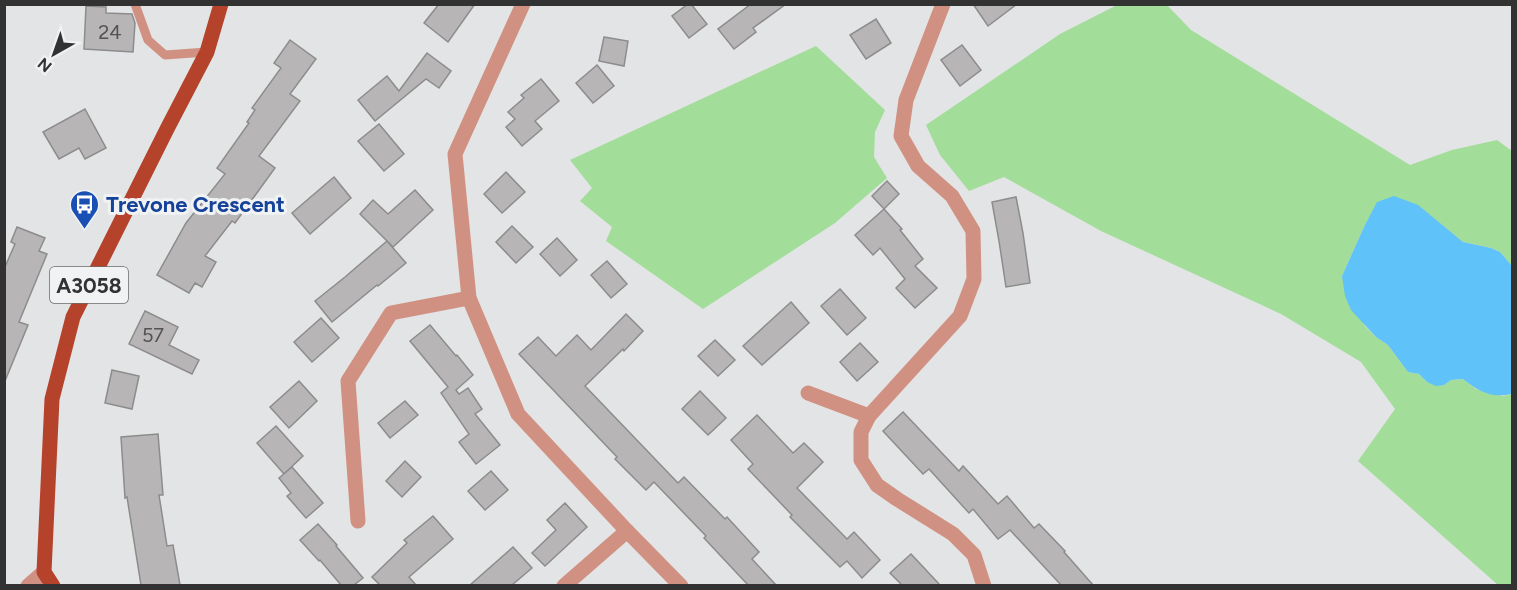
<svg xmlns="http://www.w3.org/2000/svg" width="1517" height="590" font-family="Figtree,sans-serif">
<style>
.green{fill:#a2dd99}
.water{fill:#5fc2f8}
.building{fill:#b7b5b6;stroke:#8d8c8c;stroke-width:1.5}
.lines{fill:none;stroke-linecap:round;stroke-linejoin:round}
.service{stroke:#d19182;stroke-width:9}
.minor{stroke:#d19182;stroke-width:15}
.primary{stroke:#b5422a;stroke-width:15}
.labels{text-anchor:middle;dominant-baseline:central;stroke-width:6;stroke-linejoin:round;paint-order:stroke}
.number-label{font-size:20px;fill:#535353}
.shield{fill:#f0f2f3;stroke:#6b6c6c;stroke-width:1.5}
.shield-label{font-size:21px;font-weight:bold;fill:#323232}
.transit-label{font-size:22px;font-weight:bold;fill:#164399;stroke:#f0f2f3;text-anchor:start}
</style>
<rect width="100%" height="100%" fill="#e3e4e5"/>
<!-- green -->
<g class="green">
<polygon points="1166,4 1191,30 1410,165 1452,150 1497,140 1512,151 1512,266 1500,252 1491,248 1463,242 1418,206 1377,203 1364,227 1342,276 1365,326 1376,337 1388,345 1408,372 1419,374 1427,382 1444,385 1451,380 1463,379 1476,389 1503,396 1512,394 1512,585 1498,585 1358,461 1395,409 1361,362 1281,314 1101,231 1004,177 969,191 940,155 926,125 1060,34 1117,5"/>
<polygon points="816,46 885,110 875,132 874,157 887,178 835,223 703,309 606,241 612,227 580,201 592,188 570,160"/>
</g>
<!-- water -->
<path class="water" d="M1394 196 1418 205 1463 242 1491 248 1500 252 1512 266V394C1490 398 1480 392 1463 379L1451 380 1444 385 1436 386 1427 382 1419 374 1408 372 1388 345 1376 337 1351 310 1345 296 1342 276 1364 227 1377 202Z"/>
<!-- building -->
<g class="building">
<polygon points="439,4 475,4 448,42 424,23"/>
<polygon points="688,4 691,4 707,24 689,38 672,16"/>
<polygon points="751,4 786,4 753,28 756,32 734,49 718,29"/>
<polygon points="973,4 1017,4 988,26"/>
<polygon points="86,6 106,7 106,13 132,14 135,23 133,52 84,49"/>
<polygon points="876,19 891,43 866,59 850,35"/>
<polygon points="604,37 628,41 624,66 599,61"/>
<polygon points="290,40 316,59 290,94 300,101 259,156 275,168 235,223 232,221 205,256 216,262 202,287 195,283 189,293 157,275 186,223 225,174 217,168 249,123 247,122 255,110 252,108 281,68 274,63"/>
<polygon points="962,45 981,70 960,86 941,60"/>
<polygon points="427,53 451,71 439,88 426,79 375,121 358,100 387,76 399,91"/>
<polygon points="597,65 614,86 593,103 576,83"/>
<polygon points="541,79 559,101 535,121 542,129 522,146 506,127 515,119 508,112 524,98 521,95"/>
<polygon points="85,109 106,148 85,159 79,148 59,159 43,132"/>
<polygon points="379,124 404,154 384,171 358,141"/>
<polygon points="506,172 525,192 502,213 484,194"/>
<polygon points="334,177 351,198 310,234 292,213"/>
<polygon points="887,181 899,194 884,209 872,196"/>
<polygon points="415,190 433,210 393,247 360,214 373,200 388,214"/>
<polygon points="1016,197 1023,233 1030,283 1006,287 999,241 992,202"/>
<polygon points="884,209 902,229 900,230 923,259 915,266 937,288 915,308 896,288 905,279 880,248 873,255 855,235"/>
<polygon points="512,226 533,247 516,263 496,242"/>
<polygon points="17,227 45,238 39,251 47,254 19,322 28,325 5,381 4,269 15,244 11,242"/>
<polygon points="557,238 577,260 560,276 540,254"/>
<polygon points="387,241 406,263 378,286 377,285 332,322 315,301 345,277"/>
<polygon points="607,261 627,284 611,298 591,275"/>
<polygon points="840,289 866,318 847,335 821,306"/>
<polygon points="791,302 809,323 762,365 743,346"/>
<polygon points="145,311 178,327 169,345 199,360 192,374 129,344"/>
<polygon points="626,314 643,331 624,351 623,349 585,386 678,483 684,477 725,519 727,517 759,552 752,559 776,585 748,585 704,538 706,536 654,482 646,490 615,459 617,457 519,354 538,337 556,356 577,335 591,350"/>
<polygon points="321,318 339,338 312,362 294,342"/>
<polygon points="430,325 456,356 457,355 473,375 456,390 459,394 468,388 482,409 475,414 500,445 476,464 459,442 469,434 441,393 448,387 410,341"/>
<polygon points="715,340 735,360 718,376 698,356"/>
<polygon points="860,343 878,362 857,381 840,362"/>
<polygon points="112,370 139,376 132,409 105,403"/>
<polygon points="299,381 317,401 289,428 270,407"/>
<polygon points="700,391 726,418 708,435 682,409"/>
<polygon points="405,401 418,415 390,438 378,423"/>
<polygon points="903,412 959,471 963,466 998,504 1007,496 1034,528 1039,524 1065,551 1064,552 1093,585 1061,585 1010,530 998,539 973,509 969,513 929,469 923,474 883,431"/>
<polygon points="757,415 793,453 804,443 823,462 797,488 847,539 854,532 880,560 862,578 847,561 840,567 790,517 792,515 748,469 753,464 731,440"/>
<polygon points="276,426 303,456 284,474 257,443"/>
<polygon points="158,434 163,495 159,495 167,546 173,545 180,585 141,585 127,497 125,498 121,437"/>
<polygon points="405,461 421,477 402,497 386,481"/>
<polygon points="292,467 323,503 306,518 287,496 291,493 279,478"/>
<polygon points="491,471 508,490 485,510 468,491"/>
<polygon points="565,503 587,527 545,566 532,553 556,530 547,520"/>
<polygon points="433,516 453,539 409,577 416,585 380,585 372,577 407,543 404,540"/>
<polygon points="318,524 337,545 336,546 363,578 354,585 341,585 320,560 319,561 300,540"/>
<polygon points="513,547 532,568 512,585 470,585"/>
<polygon points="911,554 940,585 902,585 890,573"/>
</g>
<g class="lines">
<!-- service -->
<polyline class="service" points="135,4 148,40 165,55 207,52"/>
<!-- minor -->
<g class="minor">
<polyline points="523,4 455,154 469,298 518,414 627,531 681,586"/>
<polyline points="943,4 906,100 901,136 918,166 952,196 973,231 974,279 960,316 869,416 861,432 861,460 877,485 897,499 953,534 974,555 984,586"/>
<polyline points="808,393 869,416"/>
<polyline points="358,521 348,381 391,313 469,298"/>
<polyline points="28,586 44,572"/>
<polyline points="564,586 627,531"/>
</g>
<!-- primary -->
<polyline class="primary" points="53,586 44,572 52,399 73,317 167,129 207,52 221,4"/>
</g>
<!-- icons -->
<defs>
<symbol id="bus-pin" viewBox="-11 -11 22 30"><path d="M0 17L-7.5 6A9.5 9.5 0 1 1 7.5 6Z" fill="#1a4fb4" stroke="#f0f2f3"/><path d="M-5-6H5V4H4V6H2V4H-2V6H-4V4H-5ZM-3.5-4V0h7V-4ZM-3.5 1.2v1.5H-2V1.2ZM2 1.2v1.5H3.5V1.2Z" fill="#fff"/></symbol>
</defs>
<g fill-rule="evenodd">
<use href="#bus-pin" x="68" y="188" width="33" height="45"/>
</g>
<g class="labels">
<!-- number labels -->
<g class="number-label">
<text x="110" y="32">24</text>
<text x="153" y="335">57</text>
</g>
<!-- shield labels -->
<rect class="shield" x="50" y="267" width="78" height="36" rx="4.5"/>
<g class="shield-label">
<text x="89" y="285">A3058</text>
</g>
<!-- transit labels -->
<g class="transit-label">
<text x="106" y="204">Trevone Crescent</text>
</g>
</g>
<!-- border -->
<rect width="1517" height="590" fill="none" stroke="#323232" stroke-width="12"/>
<!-- north arrow -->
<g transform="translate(54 54) rotate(220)" stroke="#f0f2f3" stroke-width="4.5" paint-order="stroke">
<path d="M0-4.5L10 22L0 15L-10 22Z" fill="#323232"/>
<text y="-9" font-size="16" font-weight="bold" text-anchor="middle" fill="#323232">N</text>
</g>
</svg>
